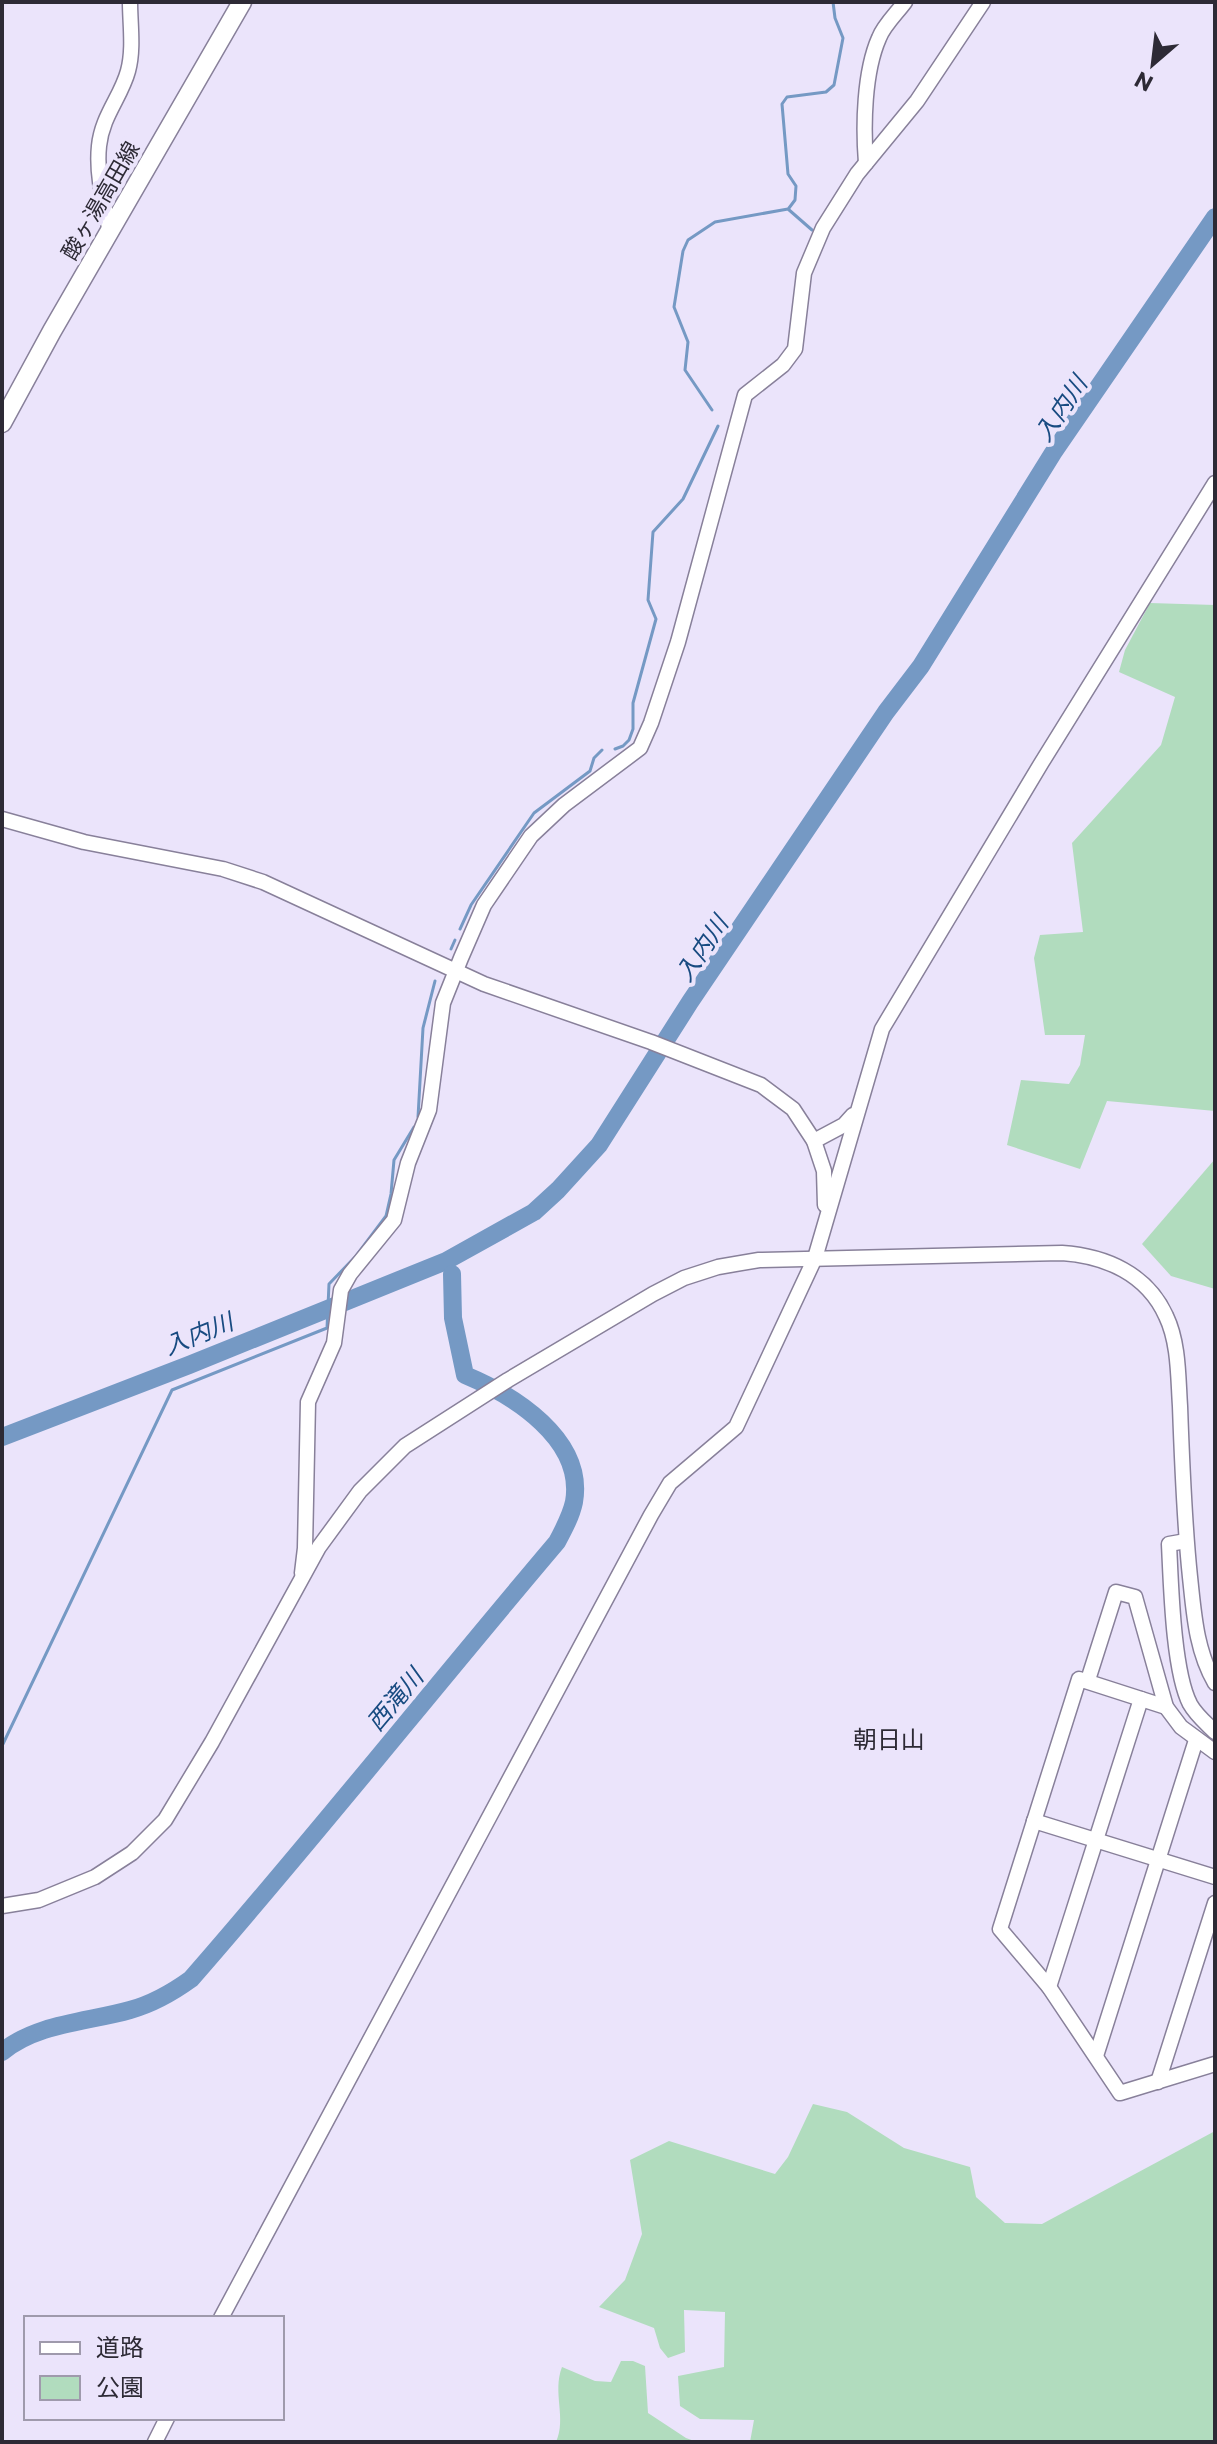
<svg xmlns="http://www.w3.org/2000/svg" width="1217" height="2444" font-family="Commissioner,'Noto Sans JP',sans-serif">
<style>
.green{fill:#b1dcbe}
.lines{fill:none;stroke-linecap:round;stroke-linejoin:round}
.stream{stroke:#7599c4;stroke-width:3}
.river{stroke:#7599c4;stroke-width:18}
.minor-casing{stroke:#88809a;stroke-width:17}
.major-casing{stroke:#88809a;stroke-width:21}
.minor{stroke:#fff;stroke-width:14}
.major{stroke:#fff;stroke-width:18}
.labels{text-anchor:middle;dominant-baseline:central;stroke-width:8;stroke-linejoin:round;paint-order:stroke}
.street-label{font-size:22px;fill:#2d2a35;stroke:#ebe4fb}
.water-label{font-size:24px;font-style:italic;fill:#184b81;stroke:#ebe4fb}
.neighbourhood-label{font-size:24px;fill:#2d2a35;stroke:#ebe4fb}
</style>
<rect width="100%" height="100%" fill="#ebe4fb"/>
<!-- green -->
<g class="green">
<polygon points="1150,603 1215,605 1215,1111 1107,1101 1080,1169 1007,1145 1021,1080 1069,1084 1080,1065 1085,1035 1045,1035 1034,958 1040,935 1083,932 1072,843 1161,745 1175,697 1119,672 1125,650"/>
<polygon points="1215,1159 1215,1289 1171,1276 1142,1244"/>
<polygon points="813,2104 847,2112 904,2148 970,2167 976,2197 1005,2223 1042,2224 1215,2131 1215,2442 750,2442 754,2420 700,2419 680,2406 678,2376 724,2367 725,2312 684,2310 685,2352 668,2358 660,2348 654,2328 599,2307 625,2280 642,2234 630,2160 669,2141 775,2174 788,2157"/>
<path d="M621 2361H633L645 2366 648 2413 686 2438 697 2442H556C567 2418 552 2393 562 2367L595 2381 611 2382Z"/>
</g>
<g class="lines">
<!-- stream -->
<g class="stream">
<polyline points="789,208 795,200 796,186 788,174 782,104 787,97 826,92 834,85 843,38 835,18 833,2"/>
<polyline points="712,410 685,370 688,342 674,307 683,251 688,240 715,222 788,209 812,230"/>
<polyline points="615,749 623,746 629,740 633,729 633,703 656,619 648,600 653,532 683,499 718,426"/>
<polyline points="460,929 471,905 534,813 590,771 594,758 602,750"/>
<polyline points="451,949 455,940"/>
<polyline points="418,1117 423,1028 435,981"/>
<polyline points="2,1746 172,1390 327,1328 329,1284 356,1256 386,1216 391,1194 394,1160 414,1127"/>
</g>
<!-- river -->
<g class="river">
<polyline points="2,1437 189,1365 446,1261 534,1212 558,1190 599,1145 690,1002 886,712 921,666 1053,453 1215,217"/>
<path d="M2 2052C37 2023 88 2022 130 2010 152 2004 173 1992 191 1979 316 1836 434 1687 557 1542 564 1529 571 1516 574 1502 585 1439 513 1395 465 1375L453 1318 452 1274"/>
</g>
<defs>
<g id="minor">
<path d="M866 163C863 126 864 72 879 38 884 25 897 13 905 2"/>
<path d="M110 232C104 204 96 175 99 146 102 116 121 97 128 71 134 49 130 24 130 2"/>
<polyline points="2,819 84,842 223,869 263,882 484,984 651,1042 761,1085 793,1109 814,1141 824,1171 825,1205"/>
<polyline points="814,1141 844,1125 853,1115"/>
<path d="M1186 1541 1169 1544C1171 1584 1173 1671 1190 1704 1196 1715 1206 1723 1215 1732"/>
<polyline points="302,1573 305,1548 308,1402 334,1343 341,1290 350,1274 394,1220 408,1163 429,1110 443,1003 461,958 484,905 531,836 564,805 640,748 651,723 678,642 745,395 783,365 795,349 804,273 823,228 857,174 917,101 983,2"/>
<polyline points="1088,1680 1116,1592 1135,1597 1166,1707 1181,1727 1215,1752"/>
<polyline points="1166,1707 1079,1679 1000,1929 1049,1987 1120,2093 1215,2064"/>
<polyline points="1034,1821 1215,1877"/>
<path d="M2 1906 39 1900 95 1877 132 1853 165 1820 212 1742 319 1547 360 1491 405 1446 508 1380 653 1294 684 1278 718 1267 759 1260 1062 1253C1106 1256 1147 1274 1166 1316 1179 1343 1178 1377 1180 1406 1182 1463 1184 1520 1190 1577 1194 1614 1196 1650 1215 1683"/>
<polyline points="1049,1987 1141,1699"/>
<polyline points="1096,2056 1196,1740"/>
<polyline points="1158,2082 1215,1903"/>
<polyline points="221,2318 651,1515 670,1483 736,1427 815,1258 882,1029 1042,762 1215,483"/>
<polyline points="155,2442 167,2418"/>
</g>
<polyline id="major" points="2,423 52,331 242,2"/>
</defs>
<!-- minor casing -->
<use href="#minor" class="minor-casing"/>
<!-- major casing -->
<use href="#major" class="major-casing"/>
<!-- minor -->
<use href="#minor" class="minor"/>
<!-- major -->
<use href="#major" class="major"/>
</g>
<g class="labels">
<!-- street labels -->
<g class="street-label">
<text transform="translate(100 200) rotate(-60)">酸ヶ湯高田線</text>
</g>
<!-- water labels -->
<g class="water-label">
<text transform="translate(1060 408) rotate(-56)">入内川</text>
<text transform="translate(701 948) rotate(-56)">入内川</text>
<text transform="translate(198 1333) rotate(-22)">入内川</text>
<text transform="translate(394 1699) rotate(-50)">西滝川</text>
</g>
<!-- neighbourhood labels -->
<g class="neighbourhood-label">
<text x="889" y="1738">朝日山</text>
</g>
</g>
<!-- border -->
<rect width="1217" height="2444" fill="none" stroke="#2d2a35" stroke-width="8"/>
<!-- legend -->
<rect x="24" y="2316" width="260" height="104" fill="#ebe4fb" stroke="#9f9aac" stroke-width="2"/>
<rect x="40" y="2342" width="40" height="12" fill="#ffffff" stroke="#9f9aac" stroke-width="2"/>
<text x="96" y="2356" font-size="24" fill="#2d2a35">道路</text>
<rect x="40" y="2376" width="40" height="24" fill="#b1dcbe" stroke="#9f9aac" stroke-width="2"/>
<text x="96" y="2396" font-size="24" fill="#2d2a35">公園</text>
<!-- north arrow -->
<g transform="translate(1153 64) rotate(208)" stroke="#ebe4fb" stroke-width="6" paint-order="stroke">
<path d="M0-6L14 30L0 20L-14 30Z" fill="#2d2a35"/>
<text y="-12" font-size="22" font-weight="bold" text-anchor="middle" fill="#2d2a35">N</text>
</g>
</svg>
